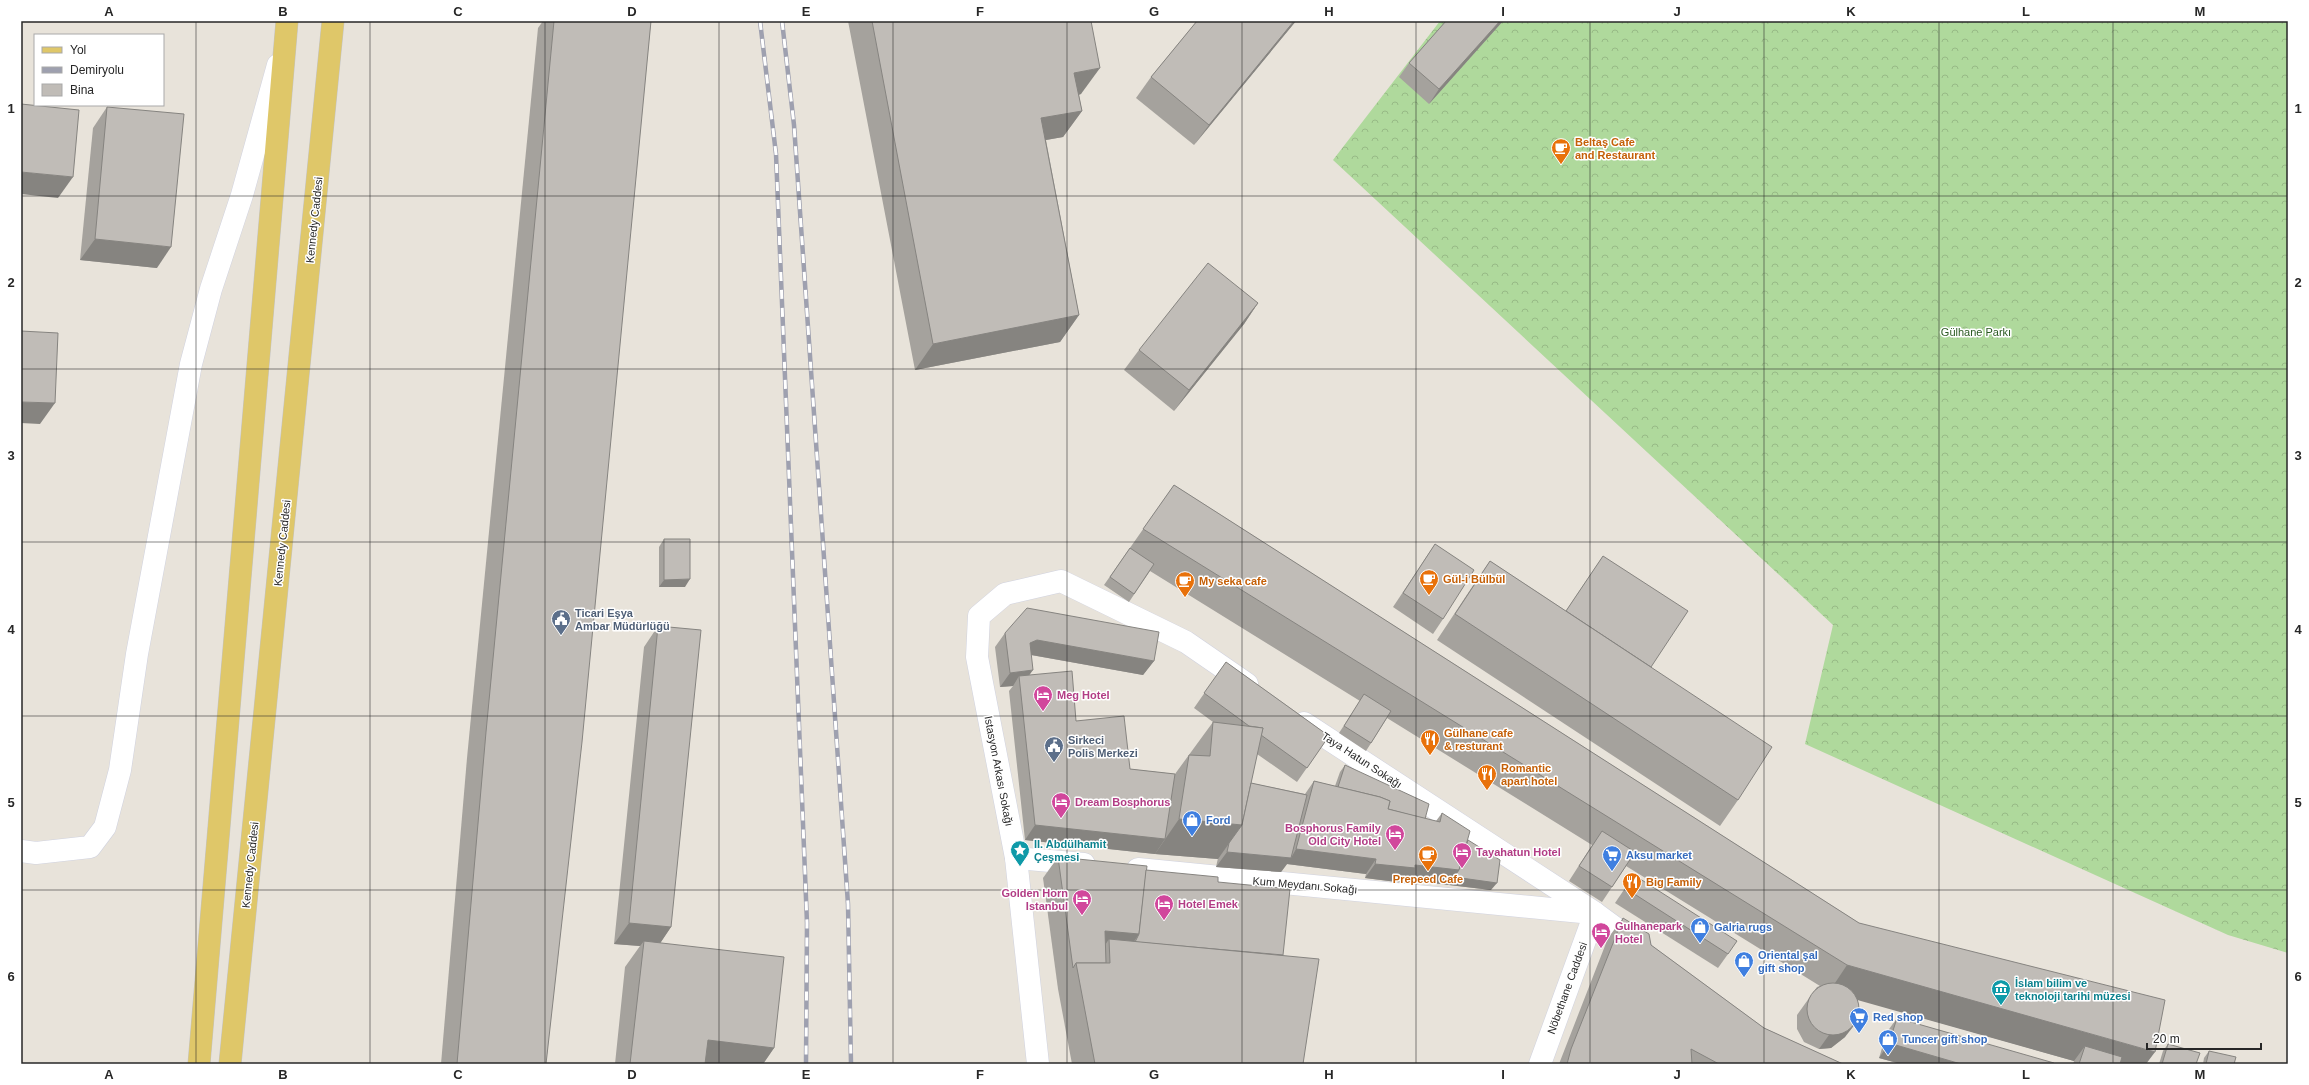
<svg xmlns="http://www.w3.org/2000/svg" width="2309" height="1085" font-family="Helvetica,sans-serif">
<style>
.forest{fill:url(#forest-crowns)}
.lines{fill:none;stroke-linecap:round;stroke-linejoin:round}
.minor-casing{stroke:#d0d2df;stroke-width:23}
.major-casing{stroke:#c3c3c3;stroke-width:23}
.minor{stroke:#fff;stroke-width:22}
.major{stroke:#dfc769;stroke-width:22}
.rail-casing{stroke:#9ea0af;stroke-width:4.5}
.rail{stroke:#fff;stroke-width:3;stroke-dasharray:9;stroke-linecap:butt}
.wall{fill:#a5a29d}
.shaded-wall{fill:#868480}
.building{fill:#c0bcb7;stroke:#868480}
.grid{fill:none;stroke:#272727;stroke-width:1;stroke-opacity:0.55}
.labels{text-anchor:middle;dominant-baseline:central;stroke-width:3;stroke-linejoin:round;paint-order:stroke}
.food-label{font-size:11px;font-weight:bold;fill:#c56008;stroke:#fff;text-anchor:start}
.street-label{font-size:11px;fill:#272727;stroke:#fff}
.park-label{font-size:11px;fill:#2b5a21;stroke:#fff}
.service-label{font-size:11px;font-weight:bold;fill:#4e5e75;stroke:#fff;text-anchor:start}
.hotel-label{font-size:11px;font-weight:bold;fill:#b23c85;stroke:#fff;text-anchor:start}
.shop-label{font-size:11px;font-weight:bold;fill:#366cbe;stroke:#fff;text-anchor:start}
.culture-label{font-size:11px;font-weight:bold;fill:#0d838f;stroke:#fff;text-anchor:start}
.neatline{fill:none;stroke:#272727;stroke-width:1.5}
.grid-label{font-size:13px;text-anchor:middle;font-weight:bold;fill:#272727}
</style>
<defs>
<pattern id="forest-crowns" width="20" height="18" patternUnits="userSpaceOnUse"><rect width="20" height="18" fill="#afd99c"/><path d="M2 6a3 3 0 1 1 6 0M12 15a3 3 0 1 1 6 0" fill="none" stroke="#97ba86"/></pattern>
</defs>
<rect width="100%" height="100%" fill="#e8e3da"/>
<!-- forest -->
<polygon class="forest" points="1440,21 2288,21 2288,953 2228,935 1805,744 1833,625 1333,160"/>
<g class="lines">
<defs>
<g id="minor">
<polyline points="1304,723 1595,913 1640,946"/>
<polyline points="21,851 36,853 90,847 105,827 120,770 137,654 191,364 211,289 242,195 278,65"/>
<polyline points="1016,858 1084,864"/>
<polyline points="1138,869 1592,913"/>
<polyline points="1038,1064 1016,858 977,657 979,616 1005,594 1061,581 1186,642 1247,684"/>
<polyline points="1540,1064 1595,913"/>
</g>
<g id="major">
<polyline points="199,1064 287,21"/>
<polyline points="230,1064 333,21"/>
</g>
</defs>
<!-- minor casing -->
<use href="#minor" class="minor-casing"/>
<!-- major casing -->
<use href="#major" class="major-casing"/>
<!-- minor -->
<use href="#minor" class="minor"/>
<!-- major -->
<use href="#major" class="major"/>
<defs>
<g id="rail">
<polyline points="760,21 776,154 807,923 806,1064"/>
<polyline points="782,21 794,125 848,904 851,1064"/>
</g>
</defs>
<!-- rail casing -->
<use href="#rail" class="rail-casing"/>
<!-- rail -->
<use href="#rail" class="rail"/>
</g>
<!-- wall -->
<g class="wall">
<polygon points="543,21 651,21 546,1064 441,1064 467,758 538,28"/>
<polygon points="848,21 1091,21 1081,94 1079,95 1082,111 1063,137 1046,140 1079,315 1060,342 915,370"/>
<polygon points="1197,21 1296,21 1194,145 1136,98 1151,77"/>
<polygon points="1446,21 1503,21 1429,104 1399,77 1409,63"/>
<polygon points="107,107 157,268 80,260 93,128"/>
<polygon points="1258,303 1244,324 1174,411 1124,370 1139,350"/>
<polygon points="1174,485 1859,923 2146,1064 2073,1064 2074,1061 1857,999 1845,1037 1831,1048 1819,1049 1804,1042 1797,1029 1797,1015 1817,987 1820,986 1626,866 1602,902 1569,881 1592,845 1387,718 1366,751 1339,733 1360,701 1150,571 1129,602 1104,585"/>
<polygon points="664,539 685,587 659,587 659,547"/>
<polygon points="1435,544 1443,619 1433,634 1393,607"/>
<polygon points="1603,556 1651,667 1738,800 1720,826 1437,640 1472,587 1490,561 1566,611"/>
<polygon points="658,626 671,927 660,943 774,1048 763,1064 615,1064 625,967 640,946 614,944 644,647"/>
<polygon points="1005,633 1154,661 1143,675 1031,655 1029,675 1076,721 1130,769 1175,774 1213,722 1194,708 1226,662 1329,736 1297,782 1257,754 1251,783 1305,794 1314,781 1335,786 1340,772 1345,765 1425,819 1436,821 1442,813 1468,840 1491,890 1407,880 1405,883 1365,878 1366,874 1287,864 1281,872 1216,867 1218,858 1218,859 1155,854 1025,840 1009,691 1013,686 1000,687 995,647"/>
<polygon points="1058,857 1146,870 1218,882 1283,955 1303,1064 1072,1064 1058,989 1043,878"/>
<polygon points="1634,875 1728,954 1718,968 1615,903"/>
<polygon points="1623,918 1651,945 1764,1028 1843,1064 1559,1064 1608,938"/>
<polygon points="1897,1018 2054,1064 1901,1064 1879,1058 1887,1032"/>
<polygon points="2168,1044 2196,1064 2159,1064 2163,1051"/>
<polygon points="2209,1051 2234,1064 2203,1064 2204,1058"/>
</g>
<!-- shaded-wall -->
<g class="shaded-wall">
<polygon points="1294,21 1296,21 1194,145 1209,125"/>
<polygon points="1500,21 1503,21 1429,104 1439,89"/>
<polygon points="1100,68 1081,94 1056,99 1074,73"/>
<polygon points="1082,111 1063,137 1023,144 1041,118"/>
<polygon points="21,172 73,177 58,198 21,194"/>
<polygon points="95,239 171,247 157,268 80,260"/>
<polygon points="1258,303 1244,324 1174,411 1189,390"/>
<polygon points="1079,315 1060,342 915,370 933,344"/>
<polygon points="21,402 55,403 40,424 21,423"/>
<polygon points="690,579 685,587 659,587 664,580"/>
<polygon points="1037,640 1154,661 1143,675 1026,654 1030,643"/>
<polygon points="1033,670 1023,684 1019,676 1013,686 1000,687 1010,673"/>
<polygon points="1179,819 1242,825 1218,859 1155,854"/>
<polygon points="1035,825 1165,839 1155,854 1025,840"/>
<polygon points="1296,849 1376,859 1366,874 1287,864 1281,872 1216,867 1227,852 1291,858"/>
<polygon points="1375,864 1415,865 1459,870 1497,883 1491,890 1407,880 1405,883 1365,878"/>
<polygon points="629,923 671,927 657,948 644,941 640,946 614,944"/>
<polygon points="1105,931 1139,934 1125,955 1109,939 1100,953"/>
<polygon points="1847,965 2155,1052 2146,1064 2087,1064 2085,1046 2074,1061 1829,992"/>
<polygon points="1856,1023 1845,1037 1831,1048 1819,1049 1829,1035"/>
<polygon points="708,1040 774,1048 763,1064 691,1064"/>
<polygon points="1889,1043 1961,1064 1901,1064 1879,1058"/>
</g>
<!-- building -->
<g class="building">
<polygon points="554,21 651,21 582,742 546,1064 457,1064 486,732"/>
<polygon points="872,21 1091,21 1100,68 1074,73 1082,111 1041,118 1079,315 933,344"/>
<polygon points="1197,21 1294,21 1209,125 1151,77"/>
<polygon points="1446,21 1500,21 1439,89 1409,63"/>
<polygon points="21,104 79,110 73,177 21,172"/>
<polygon points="107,107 184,114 171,247 95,239"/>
<polygon points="1208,263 1258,303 1189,390 1139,350"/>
<polygon points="21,331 58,333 55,403 21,402"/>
<polygon points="1174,485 1859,923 2165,1000 2155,1052 1847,965 1143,529"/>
<polygon points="664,539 690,539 690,579 664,580"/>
<polygon points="1435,544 1474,570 1443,619 1403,593"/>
<polygon points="1130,548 1154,564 1134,594 1110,577"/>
<polygon points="1603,556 1688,611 1651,667 1566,611"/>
<polygon points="1490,561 1772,747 1738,800 1455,614"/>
<polygon points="1027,608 1159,632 1154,661 1037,640 1030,643 1033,670 1010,673 1005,633"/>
<polygon points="658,626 701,630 671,927 629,923"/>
<polygon points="1226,662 1329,736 1307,768 1261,735 1263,728 1249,726 1204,693"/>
<polygon points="1072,671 1076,721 1124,716 1130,769 1175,774 1165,839 1035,825 1019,676"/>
<polygon points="1364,694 1391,711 1371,743 1344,726"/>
<polygon points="1213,722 1263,728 1242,825 1179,819 1189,755 1210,756"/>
<polygon points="1345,765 1429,804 1425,819 1388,809 1390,801 1380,797 1338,787"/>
<polygon points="1314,781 1380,797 1390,801 1388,809 1440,822 1442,813 1470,831 1459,870 1415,865 1415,868 1375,864 1376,859 1296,849"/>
<polygon points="1251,783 1307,795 1291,858 1227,852 1229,843 1242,825"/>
<polygon points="1602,831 1635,852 1612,887 1579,866"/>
<polygon points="1468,840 1500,860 1497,883 1454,877 1459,870"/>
<polygon points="1058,857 1147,866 1139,934 1105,931 1106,963 1076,963 1073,968"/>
<polygon points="1146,870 1218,877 1218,882 1290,889 1283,955 1135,942 1139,934"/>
<polygon points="1634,875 1737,941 1728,954 1625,888"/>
<polygon points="1623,918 1649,934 1651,945 1764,1028 1843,1064 1719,1064 1691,1049 1692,1064 1567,1064 1571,1049"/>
<polygon points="1109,939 1319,959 1303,1064 1095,1064 1076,963 1110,963"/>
<polygon points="644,941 784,957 774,1048 708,1040 705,1064 630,1064"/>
<circle cx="1833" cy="1009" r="26"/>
<polygon points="1897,1018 2054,1063 2054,1064 1961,1064 1889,1043"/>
<polygon points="2168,1044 2200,1053 2196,1064 2162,1064"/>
<polygon points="2085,1046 2122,1057 2120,1064 2079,1064"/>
<polygon points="2209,1051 2236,1057 2234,1064 2206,1064"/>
</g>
<!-- grid -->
<path class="grid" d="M196 21V1064M370 21V1064M545 21V1064M719 21V1064M893 21V1064M1067 21V1064M1242 21V1064M1416 21V1064M1590 21V1064M1764 21V1064M1939 21V1064M2113 21V1064M21 196H2288M21 369H2288M21 542H2288M21 716H2288M21 890H2288"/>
<!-- icons -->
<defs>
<symbol id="cafe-pin" viewBox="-11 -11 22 30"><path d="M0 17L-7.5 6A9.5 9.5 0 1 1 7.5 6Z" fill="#e8710a" stroke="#fff"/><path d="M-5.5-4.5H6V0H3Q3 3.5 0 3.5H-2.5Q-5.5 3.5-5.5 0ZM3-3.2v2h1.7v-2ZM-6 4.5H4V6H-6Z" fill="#fff"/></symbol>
<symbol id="civic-pin" viewBox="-11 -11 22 30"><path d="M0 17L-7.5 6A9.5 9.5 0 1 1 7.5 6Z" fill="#5c6f8a" stroke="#fff"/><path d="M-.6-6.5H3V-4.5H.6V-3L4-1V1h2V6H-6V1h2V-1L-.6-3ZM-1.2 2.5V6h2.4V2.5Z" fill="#fff"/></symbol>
<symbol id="hotel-pin" viewBox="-11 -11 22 30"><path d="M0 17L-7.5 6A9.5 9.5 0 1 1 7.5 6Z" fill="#d1479c" stroke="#fff"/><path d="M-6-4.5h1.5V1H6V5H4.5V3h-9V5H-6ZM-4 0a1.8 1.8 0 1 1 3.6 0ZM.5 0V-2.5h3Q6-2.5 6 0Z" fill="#fff"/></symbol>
<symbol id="restaurant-pin" viewBox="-11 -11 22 30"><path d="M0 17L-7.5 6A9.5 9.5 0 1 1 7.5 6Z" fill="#e8710a" stroke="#fff"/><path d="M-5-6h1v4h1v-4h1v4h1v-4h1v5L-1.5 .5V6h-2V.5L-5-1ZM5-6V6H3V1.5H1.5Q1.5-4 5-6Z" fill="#fff"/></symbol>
<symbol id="shop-pin" viewBox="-11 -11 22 30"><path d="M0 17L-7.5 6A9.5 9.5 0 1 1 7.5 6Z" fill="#3f7fe0" stroke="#fff"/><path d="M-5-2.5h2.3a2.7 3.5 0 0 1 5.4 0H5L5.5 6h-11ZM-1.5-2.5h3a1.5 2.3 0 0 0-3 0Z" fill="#fff"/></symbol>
<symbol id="sight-pin" viewBox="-11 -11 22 30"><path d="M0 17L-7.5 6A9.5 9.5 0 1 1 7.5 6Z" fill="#0f9aa8" stroke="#fff"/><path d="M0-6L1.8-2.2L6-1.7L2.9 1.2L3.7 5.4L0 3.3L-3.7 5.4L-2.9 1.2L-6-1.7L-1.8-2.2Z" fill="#fff"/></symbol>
<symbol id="supermarket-pin" viewBox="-11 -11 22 30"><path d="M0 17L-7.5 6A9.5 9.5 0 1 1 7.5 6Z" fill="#3f7fe0" stroke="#fff"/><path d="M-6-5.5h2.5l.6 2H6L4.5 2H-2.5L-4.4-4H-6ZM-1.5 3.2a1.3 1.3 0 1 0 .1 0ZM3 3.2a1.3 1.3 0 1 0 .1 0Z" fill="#fff"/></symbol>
<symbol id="museum-pin" viewBox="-11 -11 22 30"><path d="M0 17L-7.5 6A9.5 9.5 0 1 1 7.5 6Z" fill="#0f9aa8" stroke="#fff"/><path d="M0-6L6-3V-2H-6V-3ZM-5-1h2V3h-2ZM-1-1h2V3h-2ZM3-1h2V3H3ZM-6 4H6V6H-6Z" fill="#fff"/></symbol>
</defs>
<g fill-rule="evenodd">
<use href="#cafe-pin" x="1550" y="137" width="22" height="30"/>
<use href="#cafe-pin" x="1418" y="568" width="22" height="30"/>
<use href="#cafe-pin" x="1174" y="570" width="22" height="30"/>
<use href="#civic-pin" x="550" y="608" width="22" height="30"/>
<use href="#hotel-pin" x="1032" y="684" width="22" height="30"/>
<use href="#restaurant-pin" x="1419" y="728" width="22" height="30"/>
<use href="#civic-pin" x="1043" y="735" width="22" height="30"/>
<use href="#restaurant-pin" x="1476" y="763" width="22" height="30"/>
<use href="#hotel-pin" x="1050" y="791" width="22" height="30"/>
<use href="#shop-pin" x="1181" y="809" width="22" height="30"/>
<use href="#hotel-pin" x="1384" y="823" width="22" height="30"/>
<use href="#sight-pin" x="1009" y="839" width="22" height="30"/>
<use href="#hotel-pin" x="1451" y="841" width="22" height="30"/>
<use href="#cafe-pin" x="1417" y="844" width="22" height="30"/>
<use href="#supermarket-pin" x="1601" y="844" width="22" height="30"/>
<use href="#restaurant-pin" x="1621" y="871" width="22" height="30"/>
<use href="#hotel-pin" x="1071" y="888" width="22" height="30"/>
<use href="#hotel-pin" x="1153" y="893" width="22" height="30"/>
<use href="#shop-pin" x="1689" y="916" width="22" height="30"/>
<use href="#hotel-pin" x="1590" y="921" width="22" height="30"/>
<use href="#shop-pin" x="1733" y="950" width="22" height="30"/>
<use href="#museum-pin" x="1990" y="978" width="22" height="30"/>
<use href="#supermarket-pin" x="1848" y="1006" width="22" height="30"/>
<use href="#shop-pin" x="1877" y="1028" width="22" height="30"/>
</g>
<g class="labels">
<!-- food labels -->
<g class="food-label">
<text x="1575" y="142">Beltaş Cafe<tspan x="1575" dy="13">and Restaurant</tspan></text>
<text x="1443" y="579">Gül-i Bülbül</text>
<text x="1199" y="581">My seka cafe</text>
<text x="1444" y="733">Gülhane cafe<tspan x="1444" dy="13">&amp; resturant</tspan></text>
<text x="1501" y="768">Romantic<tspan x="1501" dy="13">apart hotel</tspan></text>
<text x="1428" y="879" text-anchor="middle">Prepeed Cafe</text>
<text x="1646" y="882">Big Family</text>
</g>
<!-- street labels -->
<g class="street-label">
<text transform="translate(314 220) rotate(-84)">Kennedy Caddesi</text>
<text transform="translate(282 543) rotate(-84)">Kennedy Caddesi</text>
<text transform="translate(1362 760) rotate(33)">Taya Hatun Sokağı</text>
<text transform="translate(999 771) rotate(79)">Istasyon Arkası Sokağı</text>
<text transform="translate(250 865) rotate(-84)">Kennedy Caddesi</text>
<text transform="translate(1305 885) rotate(5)">Kum Meydanı Sokağı</text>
<text transform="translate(1567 988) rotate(-70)">Nöbethane Caddesi</text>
</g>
<!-- park labels -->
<g class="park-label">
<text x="1976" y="332">Gülhane Parkı</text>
</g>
<!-- service labels -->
<g class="service-label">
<text x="575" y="613">Ticari Eşya<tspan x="575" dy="13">Ambar Müdürlüğü</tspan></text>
<text x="1068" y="740">Sirkeci<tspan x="1068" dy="13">Polis Merkezi</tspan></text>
</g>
<!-- hotel labels -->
<g class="hotel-label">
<text x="1057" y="695">Meg Hotel</text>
<text x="1075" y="802">Dream Bosphorus</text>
<text x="1381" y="828" text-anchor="end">Bosphorus Family<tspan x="1381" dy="13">Old City Hotel</tspan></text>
<text x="1476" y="852">Tayahatun Hotel</text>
<text x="1068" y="893" text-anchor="end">Golden Horn<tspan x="1068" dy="13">Istanbul</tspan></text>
<text x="1178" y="904">Hotel Emek</text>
<text x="1615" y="926">Gulhanepark<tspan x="1615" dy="13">Hotel</tspan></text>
</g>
<!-- shop labels -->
<g class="shop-label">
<text x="1206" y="820">Ford</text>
<text x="1626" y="855">Aksu market</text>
<text x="1714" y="927">Galria rugs</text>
<text x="1758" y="955">Oriental şal<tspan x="1758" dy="13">gift shop</tspan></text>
<text x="1873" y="1017">Red shop</text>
<text x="1902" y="1039">Tuncer gift shop</text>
</g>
<!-- culture labels -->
<g class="culture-label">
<text x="1034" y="844">II. Abdülhamit<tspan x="1034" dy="13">Çeşmesi</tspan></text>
<text x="2015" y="983">İslam bilim ve<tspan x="2015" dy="13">teknoloji tarihi müzesi</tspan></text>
</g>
</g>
<!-- border -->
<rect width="2309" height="1085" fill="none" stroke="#ffffff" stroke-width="44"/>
<!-- legend -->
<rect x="34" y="34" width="130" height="72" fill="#ffffff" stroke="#a9a9a9"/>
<rect x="42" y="47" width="20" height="6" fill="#dfc769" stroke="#a9a9a9"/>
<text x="70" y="54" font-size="12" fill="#272727">Yol</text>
<rect x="42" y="67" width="20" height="6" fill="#9ea0af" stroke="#a9a9a9"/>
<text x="70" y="74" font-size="12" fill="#272727">Demiryolu</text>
<rect x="42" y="84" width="20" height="12" fill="#c0bcb7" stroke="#a9a9a9"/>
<text x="70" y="94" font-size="12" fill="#272727">Bina</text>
<!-- scale -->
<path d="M2147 1043v6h114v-6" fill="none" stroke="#272727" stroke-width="2"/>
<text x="2153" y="1043" font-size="12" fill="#272727" stroke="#ffffff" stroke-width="3" paint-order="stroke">20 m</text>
<rect x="22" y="22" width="2265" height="1041" class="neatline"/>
<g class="grid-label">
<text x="109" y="16">A</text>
<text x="283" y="16">B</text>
<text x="458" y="16">C</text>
<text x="632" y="16">D</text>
<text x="806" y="16">E</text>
<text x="980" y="16">F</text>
<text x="1154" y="16">G</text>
<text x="1329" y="16">H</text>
<text x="1503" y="16">I</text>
<text x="1677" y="16">J</text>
<text x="1851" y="16">K</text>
<text x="2026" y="16">L</text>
<text x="2200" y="16">M</text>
<text x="11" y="113">1</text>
<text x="2298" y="113">1</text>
<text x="11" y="287">2</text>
<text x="2298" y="287">2</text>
<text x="11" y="460">3</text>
<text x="2298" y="460">3</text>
<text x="11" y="634">4</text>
<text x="2298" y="634">4</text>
<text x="11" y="807">5</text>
<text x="2298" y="807">5</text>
<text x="11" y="981">6</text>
<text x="2298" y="981">6</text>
<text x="109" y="1079">A</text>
<text x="283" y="1079">B</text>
<text x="458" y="1079">C</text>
<text x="632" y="1079">D</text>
<text x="806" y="1079">E</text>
<text x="980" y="1079">F</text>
<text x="1154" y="1079">G</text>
<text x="1329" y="1079">H</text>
<text x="1503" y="1079">I</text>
<text x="1677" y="1079">J</text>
<text x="1851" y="1079">K</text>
<text x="2026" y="1079">L</text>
<text x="2200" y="1079">M</text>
</g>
</svg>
